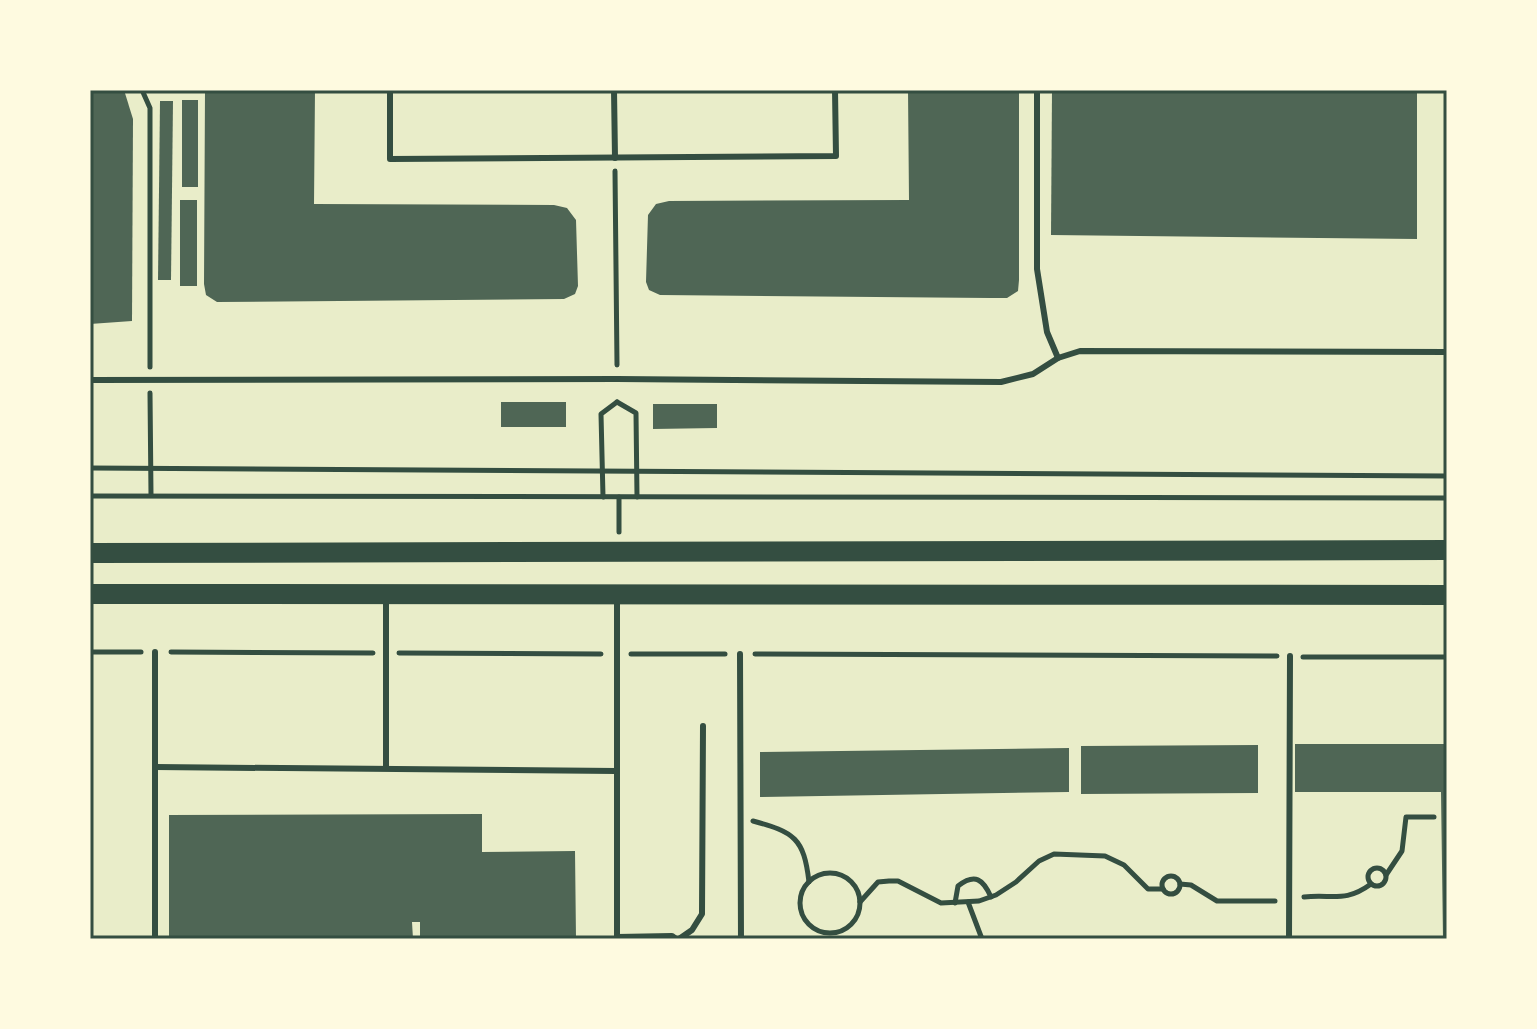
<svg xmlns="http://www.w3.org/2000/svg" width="1537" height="1029" font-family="'Noto Sans',sans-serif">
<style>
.building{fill:#4f6655}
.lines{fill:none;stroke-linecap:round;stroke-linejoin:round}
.path{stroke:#344e41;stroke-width:5}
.service{stroke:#344e41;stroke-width:6}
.primary{stroke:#344e41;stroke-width:20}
.neatline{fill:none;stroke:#344e41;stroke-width:3}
</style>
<rect width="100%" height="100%" fill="#e9edc9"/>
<!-- building -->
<g class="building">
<polygon points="90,90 124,90 133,119 132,321 90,324"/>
<polygon points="205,90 315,90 314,204 554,205 567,208 576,220 578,286 575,294 564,299 217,302 206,295 204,284"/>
<polygon points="908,90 1019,90 1019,280 1018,291 1007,298 990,298 660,295 649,290 646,282 648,215 656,204 669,201 909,200"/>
<polygon points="1052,90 1417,90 1417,239 1051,235"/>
<rect x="182" y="100" width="16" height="87"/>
<polygon points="160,101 173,101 171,280 158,280"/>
<rect x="180" y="200" width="17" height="86"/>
<rect x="501" y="402" width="65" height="25"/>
<polygon points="653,404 717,404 717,428 653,429"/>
<polygon points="1295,744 1447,744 1447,939 1443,939 1441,792 1295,792"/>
<polygon points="1258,745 1258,793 1081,794 1081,746"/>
<polygon points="1069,748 1069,792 760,797 760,752"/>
<polygon points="482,814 482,852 575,851 576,939 420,939 420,922 412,922 413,939 169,939 169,815"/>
</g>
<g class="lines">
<!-- path -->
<g class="path">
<polyline points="142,90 150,108 150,367"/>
<polyline points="615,171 617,365"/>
<polyline points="150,393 151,495"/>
<polyline points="617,402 636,413 637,497"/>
<polyline points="90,468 1447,476"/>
<polyline points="90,496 1447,498"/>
<polyline points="603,497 601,414 617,402"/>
<polyline points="619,497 619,532"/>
<polyline points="90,652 141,652"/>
<polyline points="171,652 373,653"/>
<polyline points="399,653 601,654"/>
<polyline points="631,654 725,654"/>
<polyline points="755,654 1277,656"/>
<polyline points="1303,657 1447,657"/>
<path d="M753 821C794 832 804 838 809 882"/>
<circle cx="1377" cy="877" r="9"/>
<circle cx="830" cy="903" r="30"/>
<polyline points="1386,875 1402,851 1406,817 1434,817"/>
<circle cx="1171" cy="885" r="9"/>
<polyline points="1180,884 1191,885 1217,901 1275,901"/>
<path d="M1304 897C1333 894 1345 903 1371 884"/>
<polyline points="860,902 878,882 889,881 898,881 941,903 979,901 996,895 1016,882 1039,861 1054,854 1105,856 1124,865 1148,889 1163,889"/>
<polyline points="968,902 982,939"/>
<path d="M955 903 958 886C975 873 983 879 991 897"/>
</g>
<!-- service -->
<g class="service">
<polyline points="390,90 390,159 836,156 835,90"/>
<polyline points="614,90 615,158"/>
<polyline points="1037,90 1037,269 1047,332 1058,358"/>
<polyline points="90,380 617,379 1001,382 1033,374 1058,358 1080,351 1447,352"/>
<polyline points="386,596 386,768"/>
<polyline points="617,599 617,939"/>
<polyline points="740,654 741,939"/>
<polyline points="155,767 616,771"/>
<polyline points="617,937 672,936 676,939"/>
<polyline points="155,939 155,652"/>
<polyline points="679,939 692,930 702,914 703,726"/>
<polyline points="1289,939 1290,656"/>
</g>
<!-- primary -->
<g class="primary">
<polyline points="90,553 1447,550"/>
<polyline points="90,594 1447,595"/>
</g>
</g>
<!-- border -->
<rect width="1537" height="1029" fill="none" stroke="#fefae0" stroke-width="184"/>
<rect x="92" y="92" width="1353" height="845" class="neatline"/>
</svg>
